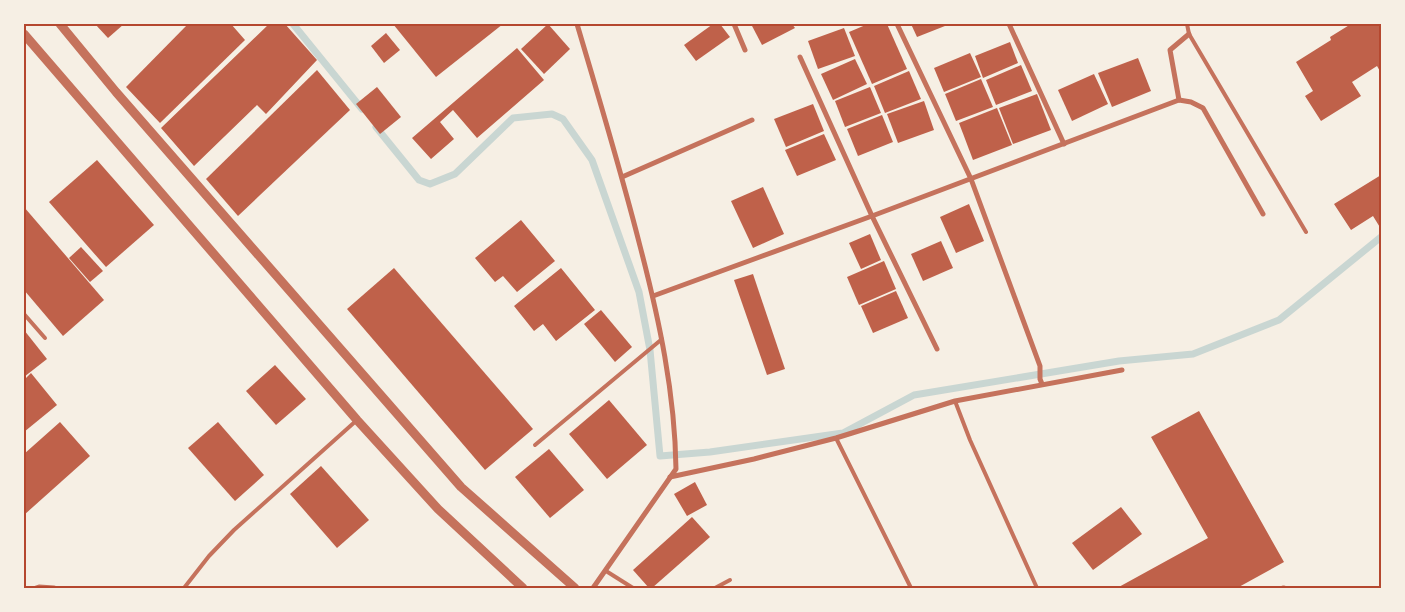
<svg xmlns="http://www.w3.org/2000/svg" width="1405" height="612" font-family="Overpass,sans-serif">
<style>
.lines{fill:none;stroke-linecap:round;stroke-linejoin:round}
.stream{stroke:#c9d6d2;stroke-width:7}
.building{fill:#bf614a}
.service{stroke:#c5725c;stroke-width:4}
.minor{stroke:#c5725c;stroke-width:5}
.tertiary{stroke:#c5725c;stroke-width:9}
.neatline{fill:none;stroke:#b5482f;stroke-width:2}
</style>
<rect width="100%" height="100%" fill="#f6efe4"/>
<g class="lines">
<!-- stream -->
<g class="stream">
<polyline points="293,24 362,109"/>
<polyline points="376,127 419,180 430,184 455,174 513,118 552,114 563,119 592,160 639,292 650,350 660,456 710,452 843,433 914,395 1119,361 1193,354 1279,320 1381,237"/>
</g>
</g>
<!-- building -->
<g class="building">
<polygon points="95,24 124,24 108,38"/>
<polygon points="188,24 231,24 245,40 160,123 126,87"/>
<polygon points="269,24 285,24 317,60 266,114 257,105 194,166 161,128"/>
<polygon points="393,24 503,24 436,77"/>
<polygon points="548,24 570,49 544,74 521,49"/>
<polygon points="713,24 720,24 730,37 696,61 684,45"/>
<polygon points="751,24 792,24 795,28 762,45"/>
<polygon points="868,24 887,24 907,69 872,84 849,32"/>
<polygon points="911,24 950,24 917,37"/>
<polygon points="1351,24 1381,24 1381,73 1377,66 1352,82 1361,96 1321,121 1305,96 1313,91 1296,62 1331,40 1330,37"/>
<polygon points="844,28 855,56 818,69 808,41"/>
<polygon points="386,33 400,50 384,63 371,46"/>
<polygon points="1010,42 1018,63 983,78 975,56"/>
<polygon points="517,48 544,80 477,138 453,110 440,122 454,139 431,159 412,138"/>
<polygon points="970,53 981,77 944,92 934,68"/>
<polygon points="1138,58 1151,91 1112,107 1098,73"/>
<polygon points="855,59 867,84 833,100 821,74"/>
<polygon points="1021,65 1032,91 996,105 986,80"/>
<polygon points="317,70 350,110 238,216 206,179"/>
<polygon points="909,71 921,99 885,113 874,86"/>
<polygon points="1094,74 1108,104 1072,121 1058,90"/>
<polygon points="981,79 993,107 956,121 945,94"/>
<polygon points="377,87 401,117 380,134 356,104"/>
<polygon points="870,87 881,113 845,127 835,101"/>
<polygon points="1037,94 1051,130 1013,144 999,108"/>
<polygon points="924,101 934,130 898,143 887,114"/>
<polygon points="813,104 824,131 786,147 774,119"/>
<polygon points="997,108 1012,145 973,160 959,123"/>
<polygon points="882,115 893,142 858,156 847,129"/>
<polygon points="824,134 836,160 797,176 785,150"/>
<polygon points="97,160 154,225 106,267 49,202"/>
<polygon points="1381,175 1381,229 1373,216 1351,230 1334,204"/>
<polygon points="763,187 784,234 753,248 731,201"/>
<polygon points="969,204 984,241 956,253 940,217"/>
<polygon points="24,207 104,300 63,336 24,290"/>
<polygon points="521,220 555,261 517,292 503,276 495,282 475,258"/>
<polygon points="870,234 881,260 861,269 849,243"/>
<polygon points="941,241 953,268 923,281 911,254"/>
<polygon points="81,247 103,271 90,282 69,258"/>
<polygon points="884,261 896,289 859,305 847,277"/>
<polygon points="394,268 533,429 485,470 347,309"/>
<polygon points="561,268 595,310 556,341 543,324 534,331 514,306"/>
<polygon points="753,274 785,369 767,375 734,280"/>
<polygon points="896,291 908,318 873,333 861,306"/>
<polygon points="601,310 632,347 615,362 584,324"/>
<polygon points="24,330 47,359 24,377"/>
<polygon points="275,365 306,399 276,425 246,391"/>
<polygon points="31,373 57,405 24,432 24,380"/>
<polygon points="609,400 647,445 607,479 569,434"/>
<polygon points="1199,411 1284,562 1237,588 1117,588 1208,538 1151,437"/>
<polygon points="60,422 90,456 24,515 24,454"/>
<polygon points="218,422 264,475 235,501 188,448"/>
<polygon points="549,449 584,490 550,518 515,477"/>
<polygon points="321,466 369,520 337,548 290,494"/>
<polygon points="695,482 707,505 687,516 674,494"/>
<polygon points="1121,507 1142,534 1093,570 1072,543"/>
<polygon points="692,517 710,537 652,588 649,588 633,570"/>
</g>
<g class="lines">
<!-- service -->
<g class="service">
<polyline points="1187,24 1189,34 1306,232"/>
<polyline points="24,314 45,338"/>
<polyline points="955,401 970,440 1037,588"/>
<polyline points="836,438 911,588"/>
<polyline points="535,445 662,339"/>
<polyline points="606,571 633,588"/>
<polyline points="184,588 209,556 234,530 357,420"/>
<polyline points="715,588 730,580"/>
</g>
<!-- minor -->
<g class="minor">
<path d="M577 24C599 98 621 171 640 246 659 319 675 393 676 469L593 588"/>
<polyline points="734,24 745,50"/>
<polyline points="897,24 971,179 1040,366 1040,379 1042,384"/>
<polyline points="1009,24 1064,144"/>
<polyline points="800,57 872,216 937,349"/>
<polyline points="1179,100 1170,50 1189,34"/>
<polyline points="622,177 752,120"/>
<polyline points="653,296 872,216 1179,100 1191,102 1203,108 1263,214"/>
<polyline points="670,477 754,459 836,438 955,401 1122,370"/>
<polyline points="36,588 39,587 54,588"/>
<polyline points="1283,588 1284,588"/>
</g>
<!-- tertiary -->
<g class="tertiary">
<polyline points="60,24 116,92 461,487 575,588"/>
<polyline points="24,34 357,420 438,509 523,588"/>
</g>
</g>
<!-- border -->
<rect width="1405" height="612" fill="none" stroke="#f6efe4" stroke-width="50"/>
<rect x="25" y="25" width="1355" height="562" class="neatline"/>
</svg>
